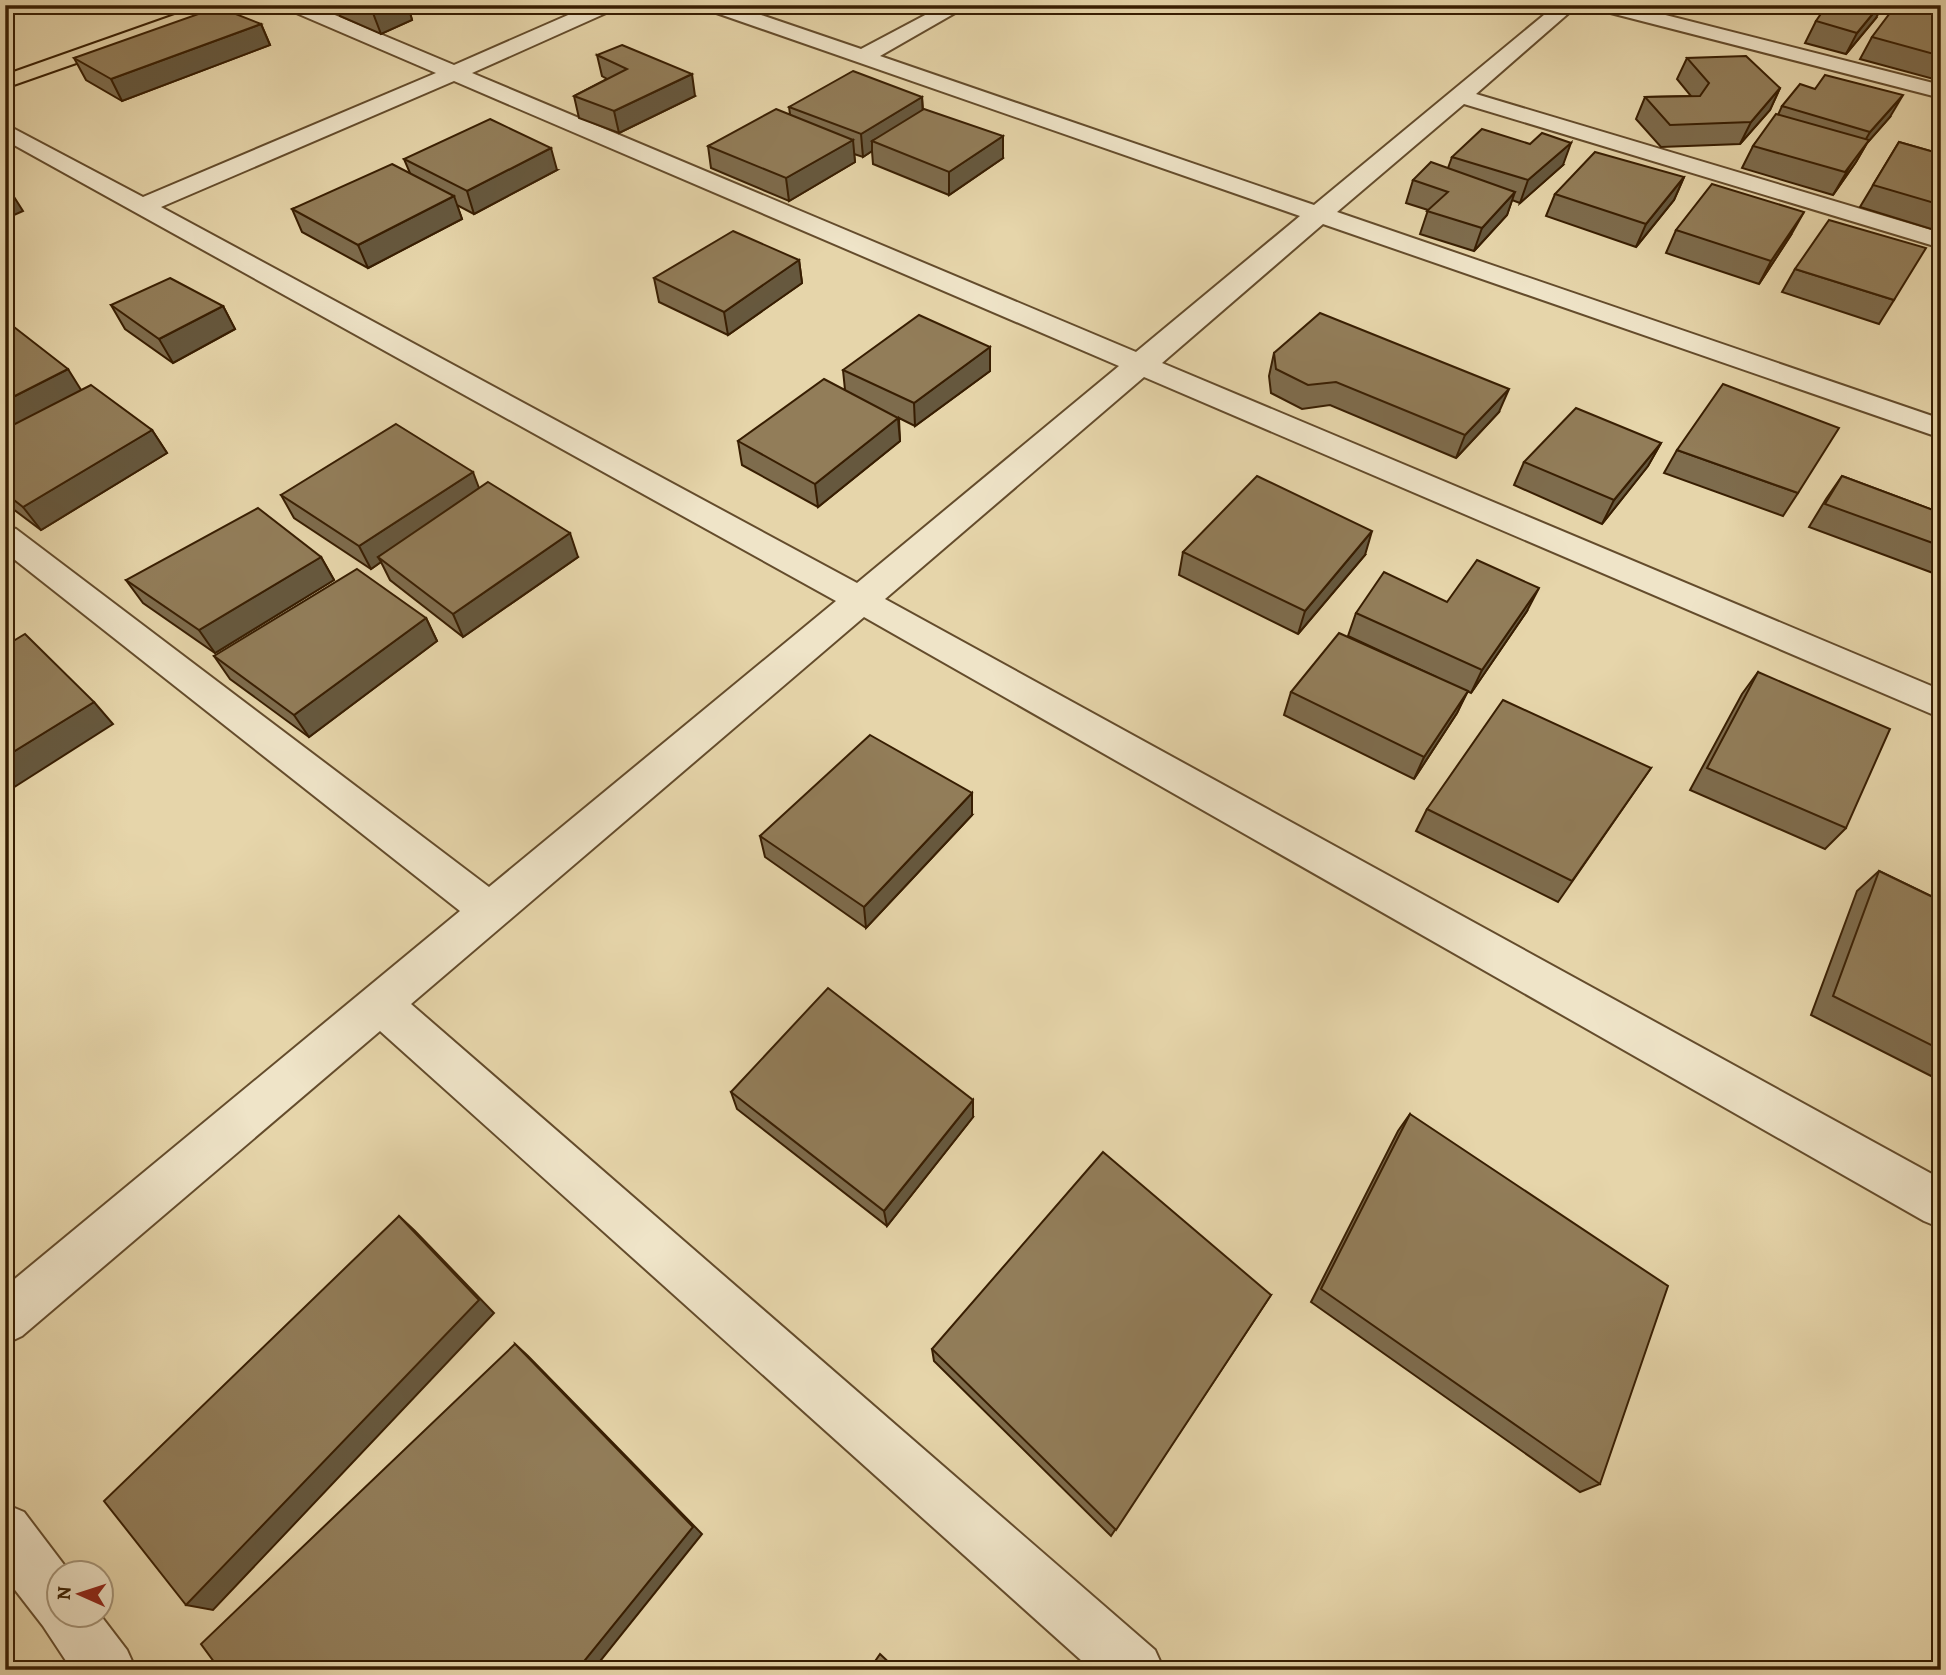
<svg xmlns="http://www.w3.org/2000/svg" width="1946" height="1675" font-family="Alegreya,serif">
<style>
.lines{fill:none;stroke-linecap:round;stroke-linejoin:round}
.minor-casing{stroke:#644c2c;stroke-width:4}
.major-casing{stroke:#381e02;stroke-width:4}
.minor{fill:#efe4c8;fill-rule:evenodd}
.major{fill:#e6d5aa;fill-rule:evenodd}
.wall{fill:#7e6c4d;stroke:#381e02;stroke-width:2}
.shaded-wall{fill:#66583e;stroke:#381e02;stroke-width:2}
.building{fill:#927d59;stroke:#381e02;stroke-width:2}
</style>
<rect width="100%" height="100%" fill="#e6d5aa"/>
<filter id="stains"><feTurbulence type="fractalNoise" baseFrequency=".00286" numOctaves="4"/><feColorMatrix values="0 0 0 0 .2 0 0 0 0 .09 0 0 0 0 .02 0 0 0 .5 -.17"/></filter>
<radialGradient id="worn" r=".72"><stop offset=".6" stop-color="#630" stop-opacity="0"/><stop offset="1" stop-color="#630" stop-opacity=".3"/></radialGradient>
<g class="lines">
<defs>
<g id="minor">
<path d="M284 5H311L454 65 591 5H618L615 9 472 73 1136 352 1300 216 705 9 702 5H732L861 49 944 5H969L880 56 1314 205 1556 5H1578L1476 94 1941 233V248L1464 104 1337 212 1941 419V438L1323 224 1162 363 1941 690V718L1144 377 885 599 1941 1179V1228L1924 1221 864 617 411 1004 1155 1650 1164 1670H1092L380 1031 22 1336 5 1344V1287L460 911 5 552V526L16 529 489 887 836 601 5 140V124L143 197 436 73 287 9ZM454 81 1119 366 857 583 161 207Z"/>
<polygon points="1592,5 1626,5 1941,85 1941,98 1595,9"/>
<polygon points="5,1504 24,1512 71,1574 60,1574 60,1616 101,1616 127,1650 136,1670 72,1670 43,1626 5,1577"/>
</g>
<polygon id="major" points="203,5 233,5 230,9 5,88 5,75"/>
</defs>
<!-- minor casing -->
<use href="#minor" class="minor-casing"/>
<!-- major casing -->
<use href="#major" class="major-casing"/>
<!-- minor -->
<use href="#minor" class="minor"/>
<!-- major -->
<use href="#major" class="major"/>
</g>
<!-- wall -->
<g class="wall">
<polygon points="336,5 408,5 412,20 381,34 340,16"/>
<polygon points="1934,5 1941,5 1941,81 1860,59 1872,37"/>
<polygon points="1876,18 1846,54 1805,43 1816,21"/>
<polygon points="261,24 270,45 122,101 86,80 74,58"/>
<polygon points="597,55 695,96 619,133 579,118 574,96 607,79 602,76"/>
<polygon points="1687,58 1780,88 1770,110 1740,144 1661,147 1636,119 1645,97 1691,96 1677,79"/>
<polygon points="922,97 923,110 1003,158 949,195 873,164 872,151 863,157 854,154 855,162 789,201 711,168 708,146 790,114 789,107"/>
<polygon points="1782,106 1890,117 1867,143 1856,162 1833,195 1742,168 1753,146 1778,115"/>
<polygon points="1899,142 1941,154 1941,232 1860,207"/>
<polygon points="1452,157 1563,165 1520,203 1512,200 1507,215 1474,251 1420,234 1428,210 1406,203 1413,180 1448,168"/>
<polygon points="404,159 557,170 474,214 457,205 462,219 368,268 302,232 292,209 410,173"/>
<polygon points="1684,177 1674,200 1636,247 1546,216 1555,194"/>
<polygon points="1676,230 1791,235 1759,284 1666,253"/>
<polygon points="799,260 802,283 728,335 659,302 654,278"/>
<polygon points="1795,269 1894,300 1879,324 1782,292"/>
<polygon points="111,305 223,306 235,329 173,363 125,329"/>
<polygon points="5,320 81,390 152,430 167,453 41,530 5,503"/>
<polygon points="990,347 990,371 915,426 899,418 900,441 818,507 742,465 738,441 845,390 843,370"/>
<polygon points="1274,353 1499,412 1456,458 1330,405 1302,409 1271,393 1269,376"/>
<polygon points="1661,443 1648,466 1602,524 1514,485 1524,462"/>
<polygon points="1677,450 1798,493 1783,516 1664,473"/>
<polygon points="1842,476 1941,513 1941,564 1933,573 1809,527 1826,499"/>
<polygon points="479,488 578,557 463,637 390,580 381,562 371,569 294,518 281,495"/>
<polygon points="1183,552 1365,555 1298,634 1179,575"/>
<polygon points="321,557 334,580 215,653 143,603 126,580"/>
<polygon points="1447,602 1527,611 1471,693 1467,691 1457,713 1414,779 1284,715 1291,692 1434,676 1348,636 1356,613"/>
<polygon points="426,618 437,641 309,737 230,679 214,656"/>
<polygon points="1758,672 1846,828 1825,849 1690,790 1742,694"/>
<polygon points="1651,768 1558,902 1416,831 1427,809"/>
<polygon points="972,815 866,928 765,857 760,836"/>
<polygon points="1879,871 1941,901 1941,1081 1811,1015 1857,891"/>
<polygon points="731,1092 973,1117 887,1226 737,1109"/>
<polygon points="1410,1114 1600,1484 1580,1492 1311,1302 1398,1131"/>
<polygon points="1271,1295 1111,1536 934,1361 932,1349"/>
</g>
<!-- shaded-wall -->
<g class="shaded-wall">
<polygon points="391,5 408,5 412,20 381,34 373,13"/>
<polygon points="1880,5 1883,5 1876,18 1846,54 1857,33"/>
<polygon points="261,24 270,45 122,101 111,79"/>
<polygon points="692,74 695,96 619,133 614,111"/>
<polygon points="1780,88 1770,110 1740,144 1751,122"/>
<polygon points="1903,95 1890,117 1867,143 1856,162 1833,195 1870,132"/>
<polygon points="922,97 923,119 872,141 872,151 863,157 861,134"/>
<polygon points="1003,136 1003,158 949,195 949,172"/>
<polygon points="853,140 855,162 789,201 786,178"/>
<polygon points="1571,143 1563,165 1520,203 1528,180"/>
<polygon points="551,148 557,170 474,214 467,191"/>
<polygon points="1684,177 1674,200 1636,247 1646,224"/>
<polygon points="9,189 23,211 5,219 5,190"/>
<polygon points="1515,192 1507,215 1474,251 1482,228"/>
<polygon points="454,196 462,219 368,268 358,245"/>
<polygon points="1804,212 1791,235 1759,284 1771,261"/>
<polygon points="799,260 802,283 728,335 724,312"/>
<polygon points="223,306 235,329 173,363 159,339"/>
<polygon points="990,347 990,371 915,426 914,403"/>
<polygon points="68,369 83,393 5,434 5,401"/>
<polygon points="1509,389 1499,412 1456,458 1465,435"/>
<polygon points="898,418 900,441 818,507 815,484"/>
<polygon points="152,430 167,453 41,530 23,507"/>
<polygon points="1661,443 1648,466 1602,524 1614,500"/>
<polygon points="473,472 482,496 378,557 381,562 371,569 359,546"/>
<polygon points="1372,531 1365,555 1298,634 1305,611"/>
<polygon points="570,533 578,557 463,637 453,614"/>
<polygon points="321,557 334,580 215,653 199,630"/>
<polygon points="1539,588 1527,611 1471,693 1482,670"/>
<polygon points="426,618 437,641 309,737 294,715"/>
<polygon points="1468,691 1457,713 1414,779 1424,757"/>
<polygon points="94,702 113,724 5,793 5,757"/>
<polygon points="972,793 972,815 866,928 864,907"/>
<polygon points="973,1100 973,1117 887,1226 884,1211"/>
<polygon points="399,1216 415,1231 494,1313 213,1610 186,1605"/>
<polygon points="515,1344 528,1356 702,1534 593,1670 577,1670"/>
</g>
<!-- building -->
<g class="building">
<polygon points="355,5 391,5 373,13"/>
<polygon points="1827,5 1880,5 1857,33 1816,21"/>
<polygon points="1896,5 1928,5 1941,8 1941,56 1872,37"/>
<polygon points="218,7 261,24 111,79 74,58"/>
<polygon points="622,45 692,74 614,111 574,96 627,69 597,55"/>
<polygon points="1746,56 1780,88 1751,122 1670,125 1645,97 1700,96 1709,83 1687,58"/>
<polygon points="853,71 922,97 861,134 789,107"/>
<polygon points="1825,75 1903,95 1870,132 1782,106 1800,84 1815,89"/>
<polygon points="776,109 853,140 786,178 708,146"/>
<polygon points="924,109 1003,136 949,172 872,141"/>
<polygon points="1776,114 1869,140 1845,172 1753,146"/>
<polygon points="490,119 551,148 467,191 404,159"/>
<polygon points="1482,129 1530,144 1542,133 1571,143 1528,180 1452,157"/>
<polygon points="1899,142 1941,154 1941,205 1873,185"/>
<polygon points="1595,152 1684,177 1646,224 1555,194"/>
<polygon points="1431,162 1515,192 1482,228 1427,211 1448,192 1413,180"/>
<polygon points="392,164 454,196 358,245 292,209"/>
<polygon points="1712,184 1804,212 1771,261 1676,230"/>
<polygon points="1829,220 1926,248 1894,300 1795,269"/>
<polygon points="733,231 799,260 724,312 654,278"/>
<polygon points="170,278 223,306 159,339 111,305"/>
<polygon points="1320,313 1509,389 1465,435 1336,382 1308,385 1276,369 1274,353"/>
<polygon points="919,315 990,347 914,403 843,370"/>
<polygon points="5,320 68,369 5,401"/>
<polygon points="824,379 898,418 815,484 738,441"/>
<polygon points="1723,384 1839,428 1798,493 1677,450"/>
<polygon points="91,385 152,430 23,507 5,493 5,429"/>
<polygon points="1576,408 1661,443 1614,500 1524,462"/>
<polygon points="396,424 473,472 359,546 281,495"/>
<polygon points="1257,476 1372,531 1305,611 1183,552"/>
<polygon points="1842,476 1941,513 1941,546 1825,504"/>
<polygon points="488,482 570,533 453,614 378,557"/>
<polygon points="258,508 321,557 199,630 126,580"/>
<polygon points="1477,560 1539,588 1482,670 1356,613 1384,572 1447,602"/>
<polygon points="357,569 426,618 294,715 214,656"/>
<polygon points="1339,633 1468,691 1424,757 1291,692"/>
<polygon points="25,634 94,702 5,757 5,646"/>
<polygon points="1758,672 1890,729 1846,828 1707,768"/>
<polygon points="1503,700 1651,768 1572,881 1427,809"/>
<polygon points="870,735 972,793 864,907 760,836"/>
<polygon points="1879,871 1941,901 1941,1050 1833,996"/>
<polygon points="828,988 973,1100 884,1211 731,1092"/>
<polygon points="1410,1114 1668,1286 1600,1484 1321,1289"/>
<polygon points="1103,1152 1271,1295 1116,1530 932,1349"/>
<polygon points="399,1216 479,1300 186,1605 104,1501"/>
<polygon points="515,1344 693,1527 577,1670 220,1670 201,1644"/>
<polygon points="880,1654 897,1670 869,1670"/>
</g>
<!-- margin -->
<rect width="1946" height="1675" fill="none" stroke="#e6d5aa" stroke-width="28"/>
<rect x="7" y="7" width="1932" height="1661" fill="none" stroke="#381e02" stroke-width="3.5"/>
<rect x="14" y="14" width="1918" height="1647" fill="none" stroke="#381e02" stroke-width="2"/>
<!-- north arrow -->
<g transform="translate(80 1594) rotate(273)"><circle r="33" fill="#efe4c8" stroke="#a69579" stroke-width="2"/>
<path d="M0-5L12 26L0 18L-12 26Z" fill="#8f2418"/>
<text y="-10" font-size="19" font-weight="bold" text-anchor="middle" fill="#381e02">N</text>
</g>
<rect width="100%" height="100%" filter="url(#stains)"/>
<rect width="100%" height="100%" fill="url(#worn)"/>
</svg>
